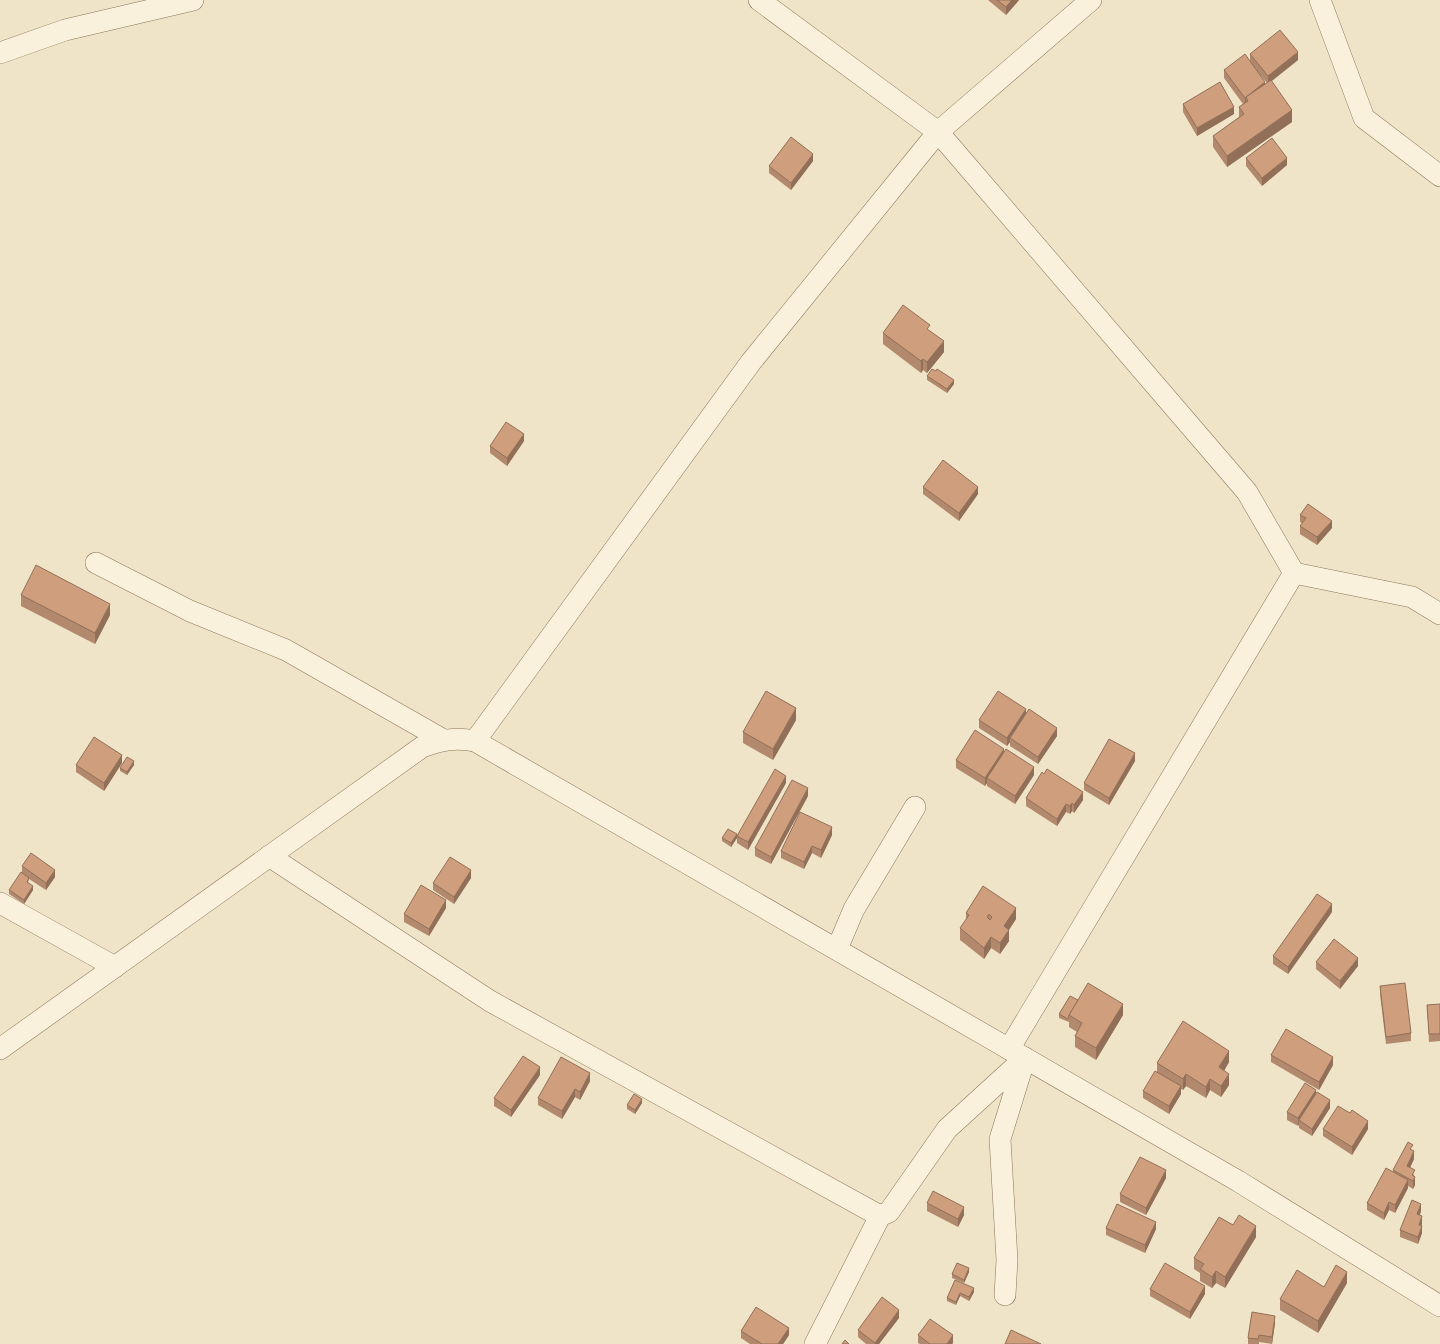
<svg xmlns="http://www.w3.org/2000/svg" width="1440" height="1344" font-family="'Libre Baskerville',serif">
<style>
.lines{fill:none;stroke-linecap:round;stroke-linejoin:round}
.street-casing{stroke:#8d765c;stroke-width:22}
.street{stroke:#faf1dc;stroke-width:21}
.wall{fill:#b2896c;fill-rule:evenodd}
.shaded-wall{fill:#916f58}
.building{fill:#cf9f7d;stroke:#916f58;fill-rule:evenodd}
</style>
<rect width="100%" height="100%" fill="#f0e4c8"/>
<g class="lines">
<defs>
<g id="street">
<polyline points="759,0 938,132 1247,492 1294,573 1009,1049"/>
<polyline points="1320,0 1364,118 1440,176"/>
<polyline points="0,53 65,30 193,0"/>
<polyline points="96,563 190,611 286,650 442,739"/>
<polyline points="1294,573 1412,597 1440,614"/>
<polyline points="475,741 751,362 938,132 1091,0"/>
<polyline points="269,856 490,1001 880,1216"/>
<polyline points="0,903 115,967"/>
<polyline points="837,949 854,909 915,807"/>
<path d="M0 1049 422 747C441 740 455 737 475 741L1238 1181 1440 1306"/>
<polyline points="815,1344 880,1216 889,1212 947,1129 1025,1058 1000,1139 1007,1260 1005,1295"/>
</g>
</defs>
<!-- street casing -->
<use href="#street" class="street-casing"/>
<!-- street -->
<use href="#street" class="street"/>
</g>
<!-- wall -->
<g class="wall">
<polygon points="988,0 1019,0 1006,15"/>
<path d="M1250 54 1298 60 1271 81 1292 122 1227 167 1213 147V136L1239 117V107L1243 104 1224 78V70L1250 62ZM1253 66 1267 83 1265 84Z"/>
<polygon points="1183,104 1234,114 1197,136 1183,112"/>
<polygon points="1246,158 1287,165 1262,186 1246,166"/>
<polygon points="813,161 791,190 769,173 769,166"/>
<polygon points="930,331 944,352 927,373 923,370 921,373 883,344 883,333"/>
<polygon points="927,376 954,384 947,393 927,380"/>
<polygon points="524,441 507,466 490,453 490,446"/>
<polygon points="923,487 978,494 959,521 923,494"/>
<polygon points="1300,515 1332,528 1317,545 1300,534 1300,526 1302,523 1300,522"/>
<polygon points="21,595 110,615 95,644 21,606"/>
<polygon points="1026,714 1057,736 1038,764 1010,746 1010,742 1007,746 979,728 979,720"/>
<polygon points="796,720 773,760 743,743 743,732"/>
<polygon points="1004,753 1034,775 1015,804 987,786 987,783 985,786 956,768 956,760"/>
<polygon points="1135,761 1109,805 1084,790 1084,783"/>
<polygon points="122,763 104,791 76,772 76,765"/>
<polygon points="134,765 127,775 120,771 120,768"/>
<polygon points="786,783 748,850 737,843 737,836"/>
<polygon points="808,796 771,864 755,856 755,848"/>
<polygon points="1026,798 1083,800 1074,813 1072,811 1070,814 1066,812 1057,826 1026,806"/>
<polygon points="832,835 821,858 812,853 804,869 781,858 781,851"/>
<polygon points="722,838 737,838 731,847 722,841"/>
<polygon points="22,866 55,877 46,890 29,879 28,883 33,890 24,904 9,894 9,890 22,872"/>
<polygon points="471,878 454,904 433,890 433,883"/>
<polygon points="983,886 1016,919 1009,930 1009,941 1000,954 991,948 984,959 960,940 960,928 966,920 966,913"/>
<polygon points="446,908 429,936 404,922 404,914"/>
<polygon points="1332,912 1288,974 1273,964 1273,956"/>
<polygon points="1316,962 1358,966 1340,989 1316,969"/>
<polygon points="1380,986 1411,1033 1411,1041 1386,1044 1380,994"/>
<polygon points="1078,1000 1123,1015 1096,1060 1075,1047 1075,1036 1077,1032 1069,1027 1069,1022 1059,1018 1059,1014"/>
<polygon points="1440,1004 1440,1041 1429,1042 1427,1005"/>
<polygon points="1271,1055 1333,1065 1319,1090 1271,1062"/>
<polygon points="1229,1062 1224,1071 1229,1085 1221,1097 1210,1090 1206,1098 1186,1086 1183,1090 1181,1089 1181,1094 1169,1114 1143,1098 1143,1091 1157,1072 1157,1063"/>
<polygon points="540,1075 511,1117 494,1106 494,1098"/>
<polygon points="590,1081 580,1100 575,1097 562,1119 538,1105 538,1098"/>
<polygon points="1316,1094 1330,1108 1312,1136 1299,1128 1299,1124 1298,1126 1287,1120 1287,1112"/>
<polygon points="642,1103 635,1114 627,1109 627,1105"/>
<polygon points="1350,1113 1368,1129 1352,1155 1323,1136 1323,1129"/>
<polygon points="1413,1150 1414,1159 1410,1168 1415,1177 1415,1185 1413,1189 1408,1186 1408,1188 1395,1213 1389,1210 1384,1220 1367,1210 1367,1203 1393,1172 1393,1170"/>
<polygon points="1166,1178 1146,1215 1120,1202 1120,1194"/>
<polygon points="927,1203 964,1215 958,1227 927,1211"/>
<polygon points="1421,1211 1420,1215 1422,1223 1422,1233 1418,1244 1400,1237 1400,1230"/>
<polygon points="1233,1225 1256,1237 1225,1288 1216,1283 1212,1288 1200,1281 1200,1273 1194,1269 1194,1258"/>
<polygon points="1106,1228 1156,1229 1145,1253 1106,1235"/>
<polygon points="969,1272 964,1283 952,1278 952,1274"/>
<polygon points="955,1280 974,1292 969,1301 960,1296 956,1305 947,1301 947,1298"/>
<polygon points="1347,1283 1318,1333 1280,1310 1280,1299 1324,1287"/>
<polygon points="1150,1289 1205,1294 1190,1319 1150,1296"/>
<polygon points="899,1318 879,1344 866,1344 858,1337 858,1330"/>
<polygon points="1275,1323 1272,1344 1259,1342 1259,1344 1248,1344 1248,1338"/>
<polygon points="741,1331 789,1335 783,1344 750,1344 741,1338"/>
<polygon points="918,1335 953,1343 952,1344 920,1344 918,1343"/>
</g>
<!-- shaded-wall -->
<g class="shaded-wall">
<polygon points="1012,0 1019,0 1006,15 1006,7"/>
<polygon points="1298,52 1298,60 1268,84 1268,76"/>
<polygon points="1265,82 1265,90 1248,101 1246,97 1246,104 1245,105 1245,98"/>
<polygon points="1234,107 1234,114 1197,136 1197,128"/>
<polygon points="1292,110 1292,122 1227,167 1227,156"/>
<polygon points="813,154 813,161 791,190 791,183"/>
<polygon points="1287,158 1287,165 1262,186 1262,178"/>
<polygon points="944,341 944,352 927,373 927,362"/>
<polygon points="923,359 923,370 921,373 921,361"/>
<polygon points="954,380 954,384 947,393 947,389"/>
<polygon points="524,434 524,441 507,466 507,458"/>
<polygon points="978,487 978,494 959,521 959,513"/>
<polygon points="1332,521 1332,528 1317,545 1317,537"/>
<polygon points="110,604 110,615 95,644 95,633"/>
<polygon points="796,708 796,720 773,760 773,749"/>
<polygon points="1026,709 1026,717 1010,738 1010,742 1007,746 1007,738"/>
<polygon points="1057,728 1057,736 1038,764 1038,757"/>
<polygon points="1004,749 1004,757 987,778 987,783 985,786 985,778"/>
<polygon points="1135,753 1135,761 1109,805 1109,798"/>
<polygon points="122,755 122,763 104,791 104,783"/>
<polygon points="134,761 134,765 127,775 127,772"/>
<polygon points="1034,767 1034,775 1015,804 1015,796"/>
<polygon points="786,776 786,783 748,850 748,842"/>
<polygon points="808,788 808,796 771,864 771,857"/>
<polygon points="1083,792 1083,800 1074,813 1074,805"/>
<polygon points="1072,803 1072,811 1070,814 1070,806"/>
<polygon points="1066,804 1066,812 1057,826 1057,819"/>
<polygon points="832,827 832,835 821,858 821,850"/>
<polygon points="737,834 737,838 731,847 731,843"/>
<polygon points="812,846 812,853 804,869 804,862"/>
<polygon points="55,870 55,877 46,890 46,883"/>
<polygon points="471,870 471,878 454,904 454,897"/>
<polygon points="33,886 33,890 24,904 24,900"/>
<polygon points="446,900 446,908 429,936 429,929"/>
<polygon points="1332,904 1332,912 1288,974 1288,967"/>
<polygon points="1016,908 1016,919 1004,937 1004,926"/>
<polygon points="1009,930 1009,941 1000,954 1000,943"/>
<polygon points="991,937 991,948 984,959 984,948"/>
<polygon points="1358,958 1358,966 1340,989 1340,981"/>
<polygon points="1123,1004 1123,1015 1096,1060 1096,1048"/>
<polygon points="1229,1051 1229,1062 1219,1079 1219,1067"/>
<polygon points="1333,1057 1333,1065 1319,1090 1319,1082"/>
<polygon points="540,1067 540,1075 511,1117 511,1110"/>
<polygon points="590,1073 590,1081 580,1100 580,1092"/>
<polygon points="1186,1074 1186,1086 1183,1090 1183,1079"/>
<polygon points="1229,1074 1229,1085 1221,1097 1221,1086"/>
<polygon points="1210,1079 1210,1090 1206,1098 1206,1087"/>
<polygon points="1181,1086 1181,1094 1169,1114 1169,1106"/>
<polygon points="575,1089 575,1097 562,1119 562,1111"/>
<polygon points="1316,1090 1316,1097 1299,1120 1299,1124 1298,1126 1298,1118"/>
<polygon points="642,1099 642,1103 635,1114 635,1110"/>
<polygon points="1330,1100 1330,1108 1312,1136 1312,1129"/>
<polygon points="1368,1121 1368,1129 1352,1155 1352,1147"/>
<polygon points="1414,1151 1414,1159 1407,1174 1407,1166"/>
<polygon points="1166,1170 1166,1178 1146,1215 1146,1208"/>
<polygon points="1415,1177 1415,1185 1413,1189 1413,1181"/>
<polygon points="1408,1180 1408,1188 1395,1213 1395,1205"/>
<polygon points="1389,1202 1389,1210 1384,1220 1384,1213"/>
<polygon points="1421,1204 1421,1211 1417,1221 1417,1214"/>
<polygon points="964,1207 964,1215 958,1227 958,1219"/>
<polygon points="1422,1216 1422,1223 1419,1232 1419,1225"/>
<polygon points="1156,1222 1156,1229 1145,1253 1145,1245"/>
<polygon points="1256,1226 1256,1237 1225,1288 1225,1277"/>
<polygon points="1422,1226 1422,1233 1418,1244 1418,1237"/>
<polygon points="969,1268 969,1272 964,1283 964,1280"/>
<polygon points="1216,1271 1216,1283 1212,1288 1212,1277"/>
<polygon points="1347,1272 1347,1283 1318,1333 1318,1321"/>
<polygon points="1205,1286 1205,1294 1190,1319 1190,1312"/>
<polygon points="974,1288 974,1292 969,1301 969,1297"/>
<polygon points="960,1293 960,1296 956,1305 956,1302"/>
<polygon points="899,1310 899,1318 879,1344 875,1344 875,1343"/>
<polygon points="1275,1316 1275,1323 1272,1344 1272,1337"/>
<polygon points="789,1328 789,1335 783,1344 778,1344"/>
<polygon points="953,1335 953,1343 952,1344 947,1344"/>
</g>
<!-- building -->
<g class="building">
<polygon points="997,0 1012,0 1006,7"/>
<polygon points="1280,30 1298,52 1268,76 1250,54"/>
<polygon points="1245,54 1265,82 1245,98 1224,70"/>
<polygon points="1271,80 1292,110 1227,156 1213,136 1244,114 1239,107 1248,101 1246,97"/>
<polygon points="1220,82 1234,107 1197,128 1183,104"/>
<polygon points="791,137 813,154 791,183 769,166"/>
<polygon points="1272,138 1287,158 1262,178 1246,158"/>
<polygon points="903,305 930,325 927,329 944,341 927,362 923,359 921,361 883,333"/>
<polygon points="932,369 936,371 937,369 954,380 947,389 927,376"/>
<polygon points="506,422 524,434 507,458 490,446"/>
<polygon points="943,460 978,487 959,513 923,487"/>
<polygon points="1308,504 1332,521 1317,537 1300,526 1306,518 1300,515"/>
<polygon points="36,565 110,604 95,633 21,595"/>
<polygon points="766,691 796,708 773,749 743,732"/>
<polygon points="998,691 1026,709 1007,738 979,720"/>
<polygon points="1029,709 1057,728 1038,757 1010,738"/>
<polygon points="975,730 1004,749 985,778 956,760"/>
<polygon points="94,737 122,755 104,783 76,765"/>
<polygon points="1109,739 1135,753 1109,798 1084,783"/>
<polygon points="1006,749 1034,767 1015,796 987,778"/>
<polygon points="127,757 134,761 127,772 120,768"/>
<polygon points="775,769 786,776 748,842 737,836"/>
<polygon points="1047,769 1083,792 1074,805 1072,803 1070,806 1066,804 1057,819 1026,798 1042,772 1044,774"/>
<polygon points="792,780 808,788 771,857 755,848"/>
<polygon points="800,812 832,827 821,850 812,846 804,862 781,851"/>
<polygon points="728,829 737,834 731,843 722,838"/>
<polygon points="31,853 55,870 46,883 22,866"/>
<polygon points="450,857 471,870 454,897 433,883"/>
<polygon points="21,872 29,878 27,882 33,886 24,900 9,890"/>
<polygon points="421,885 446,900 429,929 404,914"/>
<path d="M983 886 1016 908 1004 926 1009 930 1000 943 991 937 984 948 960 928 969 915 966 913ZM989 914 992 917 990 920 987 917Z"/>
<polygon points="1317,894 1332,904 1288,967 1273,956"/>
<polygon points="1334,939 1358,958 1340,981 1316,962"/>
<polygon points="1088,983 1123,1004 1096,1048 1075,1036 1082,1023 1069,1015"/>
<polygon points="1405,983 1411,1033 1386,1037 1380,986"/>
<polygon points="1070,996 1078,1000 1069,1015 1068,1019 1059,1014"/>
<polygon points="1440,1004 1440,1034 1429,1034 1427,1005"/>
<polygon points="1183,1021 1229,1051 1219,1067 1229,1074 1221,1086 1210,1079 1206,1087 1186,1074 1183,1079 1157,1063"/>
<polygon points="1286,1029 1333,1057 1319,1082 1271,1055"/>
<polygon points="523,1056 540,1067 511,1110 494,1098"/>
<polygon points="561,1057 590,1073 580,1092 575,1089 562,1111 538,1098"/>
<polygon points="1155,1071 1181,1086 1169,1106 1143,1091"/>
<polygon points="1305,1083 1316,1090 1298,1118 1287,1112"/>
<polygon points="1317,1092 1330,1100 1312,1129 1299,1120"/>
<polygon points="634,1094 642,1099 635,1110 627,1105"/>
<polygon points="1338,1106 1350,1113 1352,1110 1368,1121 1352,1147 1323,1129"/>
<polygon points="1408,1142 1413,1145 1410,1149 1414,1151 1407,1166 1415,1170 1412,1175 1415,1177 1413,1181 1393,1170"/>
<polygon points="1140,1157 1166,1170 1146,1208 1120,1194"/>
<polygon points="1386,1168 1408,1180 1395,1205 1389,1202 1384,1213 1367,1203"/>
<polygon points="933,1191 964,1207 958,1219 927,1203"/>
<polygon points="1412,1200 1421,1204 1417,1214 1422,1216 1419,1225 1422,1226 1418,1237 1400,1230"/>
<polygon points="1117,1204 1156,1222 1145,1245 1106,1228"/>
<polygon points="1239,1215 1256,1226 1225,1277 1216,1271 1212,1277 1200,1269 1204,1264 1194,1258 1219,1217 1233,1225"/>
<polygon points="957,1263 969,1268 964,1280 952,1274"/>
<polygon points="1165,1263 1205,1286 1190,1312 1150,1289"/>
<polygon points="1336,1265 1347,1272 1318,1321 1280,1299 1297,1270 1324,1287"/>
<polygon points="955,1280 974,1288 969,1297 960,1293 956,1302 947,1298"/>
<polygon points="882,1297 899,1310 875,1343 858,1330"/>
<polygon points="756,1307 789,1328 778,1344 762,1344 741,1331"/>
<polygon points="1252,1312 1275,1316 1272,1337 1259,1335 1258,1339 1248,1338"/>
<polygon points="930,1319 953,1335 947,1344 930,1344 918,1335"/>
<polygon points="1011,1330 1041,1344 1005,1344"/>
<polygon points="845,1340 849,1344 842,1344"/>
</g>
</svg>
